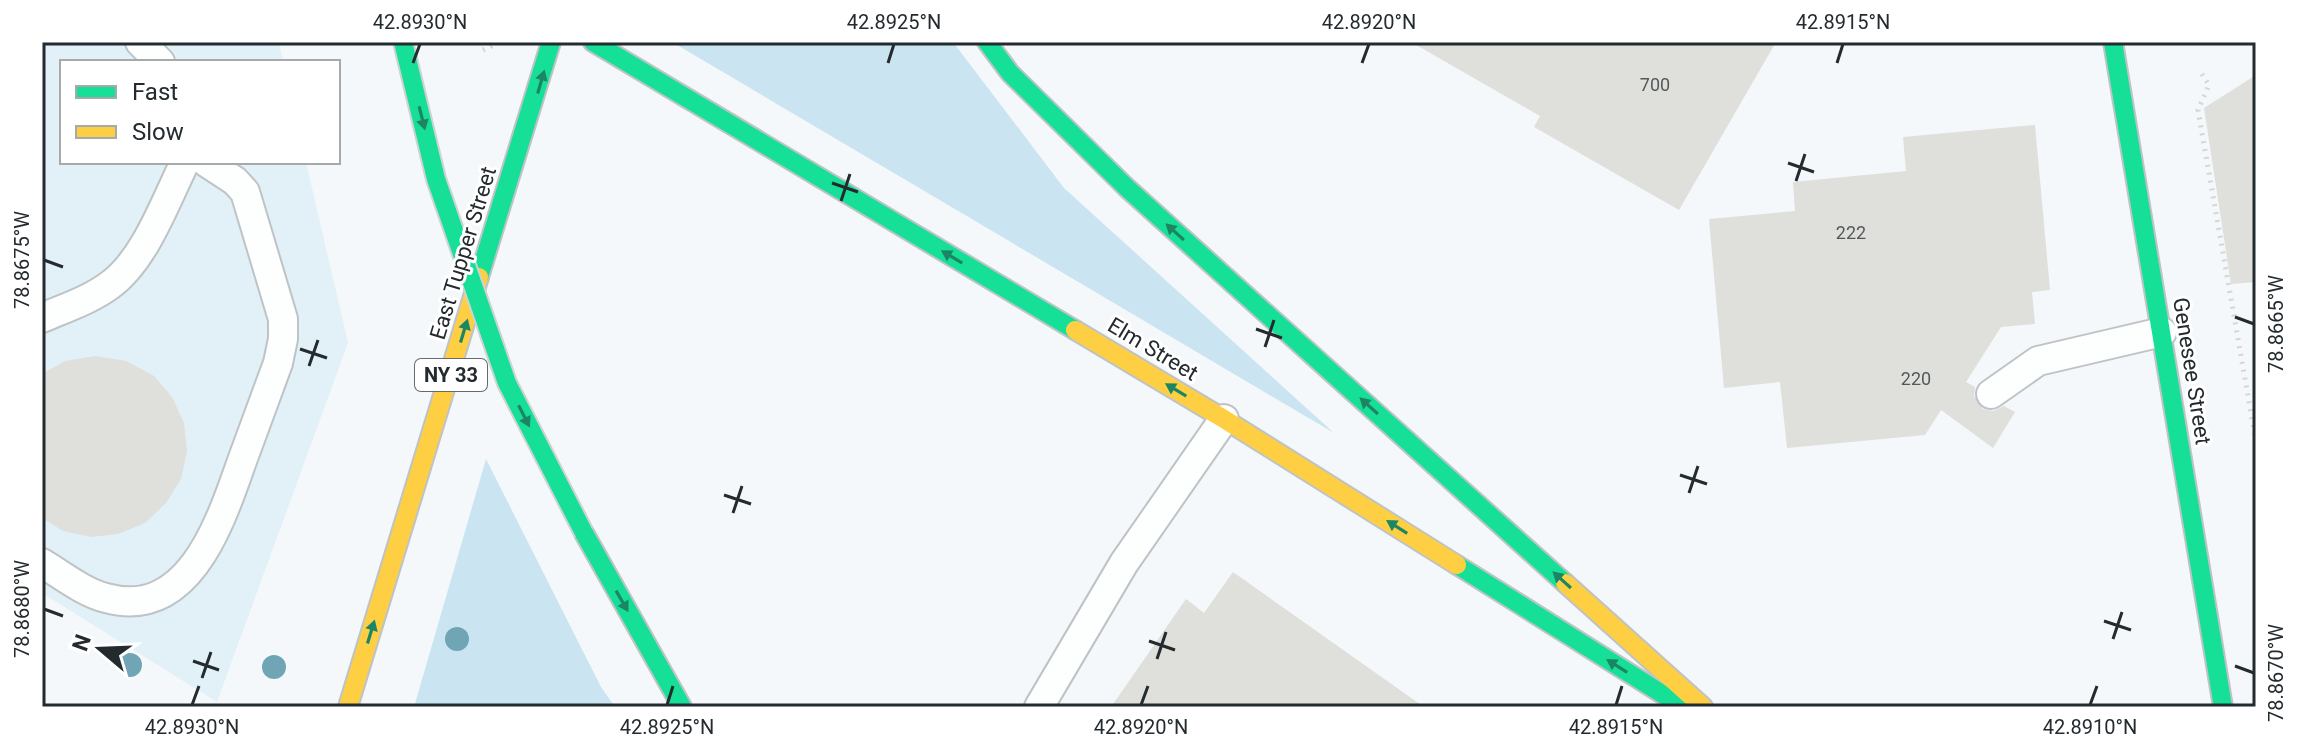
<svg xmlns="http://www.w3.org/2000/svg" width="2298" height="749" font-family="Roboto,sans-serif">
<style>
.built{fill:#e2f1f8}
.green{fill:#cae5f1}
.building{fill:#dfdfdc}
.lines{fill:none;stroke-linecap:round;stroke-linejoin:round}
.lane-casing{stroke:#bec3c6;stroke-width:32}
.fast-casing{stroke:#bec3c6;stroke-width:22}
.slow-casing{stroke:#bec3c6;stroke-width:22}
.path{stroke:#d5d6d6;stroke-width:5;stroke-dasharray:2 6;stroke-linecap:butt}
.lane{stroke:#fdfefe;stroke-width:28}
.fast{stroke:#16e098;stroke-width:18}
.slow{stroke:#ffcf43;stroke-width:18}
.fast-bridge-casing{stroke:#cfd2d4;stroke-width:22;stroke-linecap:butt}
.fast-bridge{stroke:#16e098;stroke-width:18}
.tree{fill:#70a5b5}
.oneway{fill:#1c8664}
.ticks{fill:none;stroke:#232b2f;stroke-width:3}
.labels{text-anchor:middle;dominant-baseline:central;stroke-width:6;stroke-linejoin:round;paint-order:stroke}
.number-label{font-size:18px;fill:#53595b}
.shield{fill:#fff;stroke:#656b6d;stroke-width:2}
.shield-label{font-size:20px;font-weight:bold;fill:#232b2f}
.street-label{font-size:22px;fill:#232b2f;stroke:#fff}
.neatline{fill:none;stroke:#232b2f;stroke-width:3}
.ticks-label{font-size:20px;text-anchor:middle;fill:#232b2f}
</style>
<rect width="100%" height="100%" fill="#f4f8fa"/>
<!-- built -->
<polygon class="built" points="42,42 279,42 283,62 62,62 62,162 306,162 348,343 217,702 42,593"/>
<!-- green -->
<g class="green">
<polygon points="672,42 953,42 1064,188 1334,433"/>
<polygon points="486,459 601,687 615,707 414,707"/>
</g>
<!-- building -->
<g class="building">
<polygon points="1411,42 1776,42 1679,210 1534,127 1540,116"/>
<polygon points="2256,75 2256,282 2231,284 2204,108"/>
<polygon points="2035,125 2050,290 2032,292 2035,324 2001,327 1966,382 1975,387 1974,396 1983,409 1993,411 2004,406 2015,412 1993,448 1941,410 1925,435 1787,448 1780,382 1724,388 1709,219 1795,211 1793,182 1906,171 1903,137"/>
<polygon points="95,356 126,361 154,376 172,397 184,423 187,451 181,479 166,503 145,523 118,534 91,537 63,531 42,518 42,374 65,361"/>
<polygon points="1233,572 1424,707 1111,707 1186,599 1204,613"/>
</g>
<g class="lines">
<defs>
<g id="lane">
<polyline points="140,42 160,62"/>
<path d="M42 318C65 308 90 300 110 285 145 260 166 200 185 162"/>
<polyline points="1991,394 2038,361 2162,332"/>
<path d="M42 563C62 575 83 592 106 598 190 621 221 520 242 461 254 429 266 396 278 363L283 339V319L245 192 235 181 206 162"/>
<polyline points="1039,707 1124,563 1224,419"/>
</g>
<g id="fast">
<polyline points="593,42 1075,330"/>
<polyline points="987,42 1010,73 1127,188 1565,583"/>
<polyline points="2113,42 2223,707"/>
<polyline points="479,277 551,42"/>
<polyline points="584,533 682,707"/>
<polyline points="1457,565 1683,707"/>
</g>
<g id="slow">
<polyline points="1075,330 1224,419 1457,565"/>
<polyline points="1565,583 1703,707"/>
<polyline points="348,707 479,277"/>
</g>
</defs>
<!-- lane casing -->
<use href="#lane" class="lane-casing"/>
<!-- fast casing -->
<use href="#fast" class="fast-casing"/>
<!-- slow casing -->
<use href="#slow" class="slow-casing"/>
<!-- path -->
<g class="path">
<polyline points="483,50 496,44"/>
<polyline points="2202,74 2209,85 2198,110 2256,442"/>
</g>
<!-- lane -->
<use href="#lane" class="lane"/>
<!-- fast -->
<use href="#fast" class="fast"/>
<!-- slow -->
<use href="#slow" class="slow"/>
<defs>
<polyline id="fast-bridge" points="403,42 436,179 507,383 584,533"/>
</defs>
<!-- fast-bridge casing -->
<use href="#fast-bridge" class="fast-bridge-casing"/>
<!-- fast-bridge -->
<use href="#fast-bridge" class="fast-bridge"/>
</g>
<!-- trees -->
<g class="tree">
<circle cx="457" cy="639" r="12"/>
<circle cx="130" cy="665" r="12"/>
<circle cx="274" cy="667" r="12"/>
</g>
<!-- one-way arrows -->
<defs><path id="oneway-solid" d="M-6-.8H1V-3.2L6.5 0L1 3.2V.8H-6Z" transform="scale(2)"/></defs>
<g class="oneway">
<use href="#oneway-solid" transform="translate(541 82) rotate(-74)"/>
<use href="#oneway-solid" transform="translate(422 118) rotate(76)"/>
<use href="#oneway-solid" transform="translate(1175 232) rotate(-138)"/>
<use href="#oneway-solid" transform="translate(952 257) rotate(-149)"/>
<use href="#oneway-solid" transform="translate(464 331) rotate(-73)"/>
<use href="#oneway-solid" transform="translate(1176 390) rotate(-149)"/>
<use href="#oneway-solid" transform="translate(1369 406) rotate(-138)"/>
<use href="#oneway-solid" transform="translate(524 416) rotate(63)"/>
<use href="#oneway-solid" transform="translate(1397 527) rotate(-148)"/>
<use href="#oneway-solid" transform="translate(1562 580) rotate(-138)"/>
<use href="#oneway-solid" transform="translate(622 601) rotate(60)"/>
<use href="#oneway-solid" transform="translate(371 632) rotate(-73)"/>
<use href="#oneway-solid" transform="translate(1617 666) rotate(-148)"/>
</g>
<!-- ticks -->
<path class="ticks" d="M413 63 420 44M888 63 894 44M1362 63 1369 44M1837 63 1843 44M1788 163 1814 172M1796 181 1805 154M832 183 858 192M841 201 850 174M44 260 63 267M2235 317 2254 324M1256 329 1282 338M1265 347 1274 320M300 349 327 358M309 366 318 340M1680 475 1707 484M1689 493 1698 466M724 495 751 504M733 513 742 486M44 609 63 616M2104 621 2131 630M2113 639 2122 612M1149 641 1175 650M1157 659 1166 632M193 661 219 670M2235 666 2254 673M202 678 211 652M192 705 199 686M667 705 673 686M1141 705 1148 686M1616 705 1622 686M2090 705 2097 686"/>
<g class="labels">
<!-- number labels -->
<g class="number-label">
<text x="1655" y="84">700</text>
<text x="1851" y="232">222</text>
<text x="1916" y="378">220</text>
</g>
<!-- shield labels -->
<rect class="shield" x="415" y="359" width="72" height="32" rx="6"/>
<g class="shield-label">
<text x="451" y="375">NY 33</text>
</g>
<!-- street labels -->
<g class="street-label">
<text transform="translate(463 253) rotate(-73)">East Tupper Street</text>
<text transform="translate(1153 349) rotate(31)">Elm Street</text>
<text transform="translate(2192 371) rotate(81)">Genesee Street</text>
</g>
</g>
<!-- border -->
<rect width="2298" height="749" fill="none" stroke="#ffffff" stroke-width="88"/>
<!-- legend -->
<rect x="60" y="60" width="280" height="104" fill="#ffffff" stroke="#a7aaac" stroke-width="2"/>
<rect x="76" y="86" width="40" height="12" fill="#16e098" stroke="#a7aaac" stroke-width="2"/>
<text x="132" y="100" font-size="24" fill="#232b2f">Fast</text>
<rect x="76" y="126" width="40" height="12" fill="#ffcf43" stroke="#a7aaac" stroke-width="2"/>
<text x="132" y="140" font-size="24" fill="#232b2f">Slow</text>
<!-- north arrow -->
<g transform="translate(100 649) rotate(289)" stroke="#ffffff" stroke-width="6" paint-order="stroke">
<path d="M0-6L14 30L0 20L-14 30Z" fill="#232b2f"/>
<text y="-12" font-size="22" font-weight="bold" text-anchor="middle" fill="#232b2f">N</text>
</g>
<rect x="44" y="44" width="2210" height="661" class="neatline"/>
<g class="ticks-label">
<text x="420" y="29">42.8930°N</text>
<text x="894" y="29">42.8925°N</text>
<text x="1369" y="29">42.8920°N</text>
<text x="1843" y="29">42.8915°N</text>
<text transform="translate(22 260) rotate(-90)" y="7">78.8675°W</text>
<text transform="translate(2276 324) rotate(-90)" y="7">78.8665°W</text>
<text transform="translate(22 609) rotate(-90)" y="7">78.8680°W</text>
<text transform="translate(2276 673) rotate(-90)" y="7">78.8670°W</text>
<text x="192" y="734">42.8930°N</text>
<text x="667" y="734">42.8925°N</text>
<text x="1141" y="734">42.8920°N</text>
<text x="1616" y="734">42.8915°N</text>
<text x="2090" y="734">42.8910°N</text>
</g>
</svg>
